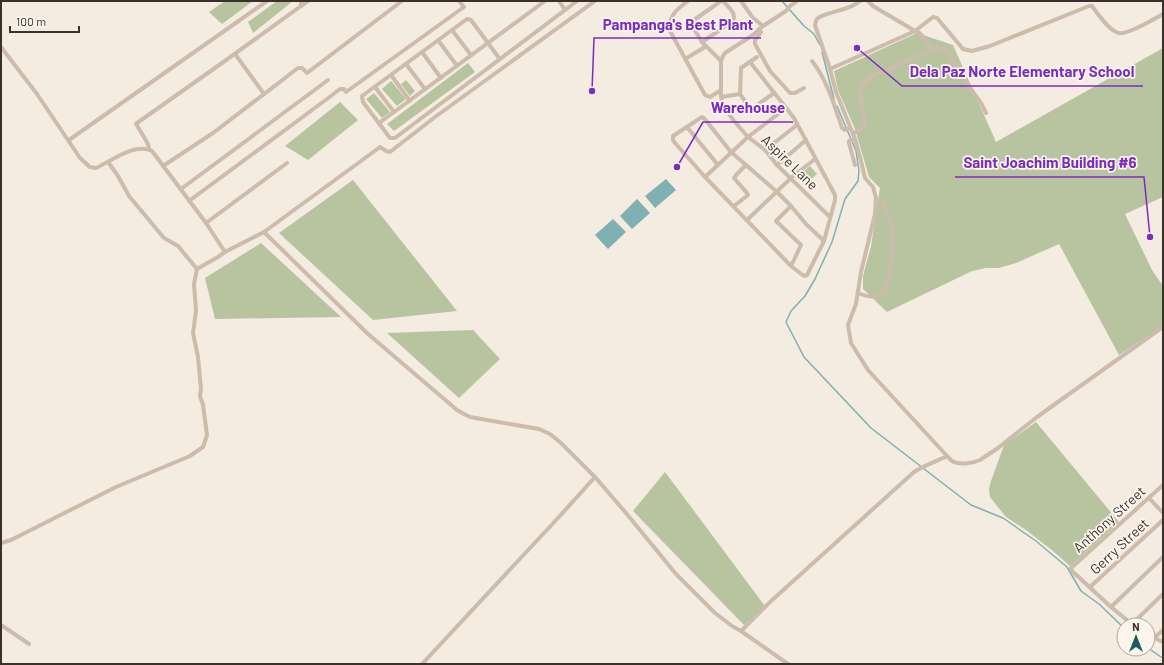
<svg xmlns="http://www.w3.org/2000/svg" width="1164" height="665" font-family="Barlow,sans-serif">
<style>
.green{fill:#b8c4a0}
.water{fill:#7fb0b2}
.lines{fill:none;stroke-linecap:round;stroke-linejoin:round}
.stream{stroke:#7fb0b2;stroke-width:1.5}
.minor{stroke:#cdbbac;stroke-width:4}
.labels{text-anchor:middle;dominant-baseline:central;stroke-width:3.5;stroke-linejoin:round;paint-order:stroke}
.street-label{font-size:14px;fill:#3b302b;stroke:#fbf5ee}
.leader{fill:none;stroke:#7b2cbf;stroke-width:1.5}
.callout-dot{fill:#7b2cbf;stroke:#fbf5ee;stroke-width:1.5}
.callout-label{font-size:15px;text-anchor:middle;font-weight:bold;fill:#7b2cbf;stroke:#fbf5ee;stroke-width:3.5;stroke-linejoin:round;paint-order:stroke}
</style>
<rect width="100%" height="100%" fill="#f4ebe1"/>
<!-- green -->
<g class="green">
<polygon points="225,1 253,1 222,24 209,12"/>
<polygon points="277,1 293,1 253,33 248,22"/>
<polygon points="917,33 953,45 996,142 1163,48 1163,197 1125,214 1152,270 1163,286 1163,326 1119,355 1059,244 1016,263 999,268 986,268 972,271 887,312 863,289 863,276 871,246 880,188 869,177 855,129 838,90 834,71"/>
<polygon points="468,63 475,72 394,131 387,124"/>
<polygon points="406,80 415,91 410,96 401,84"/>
<polygon points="391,81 406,99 397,106 382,89"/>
<polygon points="374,93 390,112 382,118 366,99"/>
<polygon points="340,102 358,120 308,160 285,146"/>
<polygon points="810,166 817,174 804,185 797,177"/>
<polygon points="353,180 457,311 373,320 279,233"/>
<polygon points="261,243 341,317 215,319 205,278"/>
<polygon points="473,330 500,359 459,398 387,333"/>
<polygon points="1036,422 1119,522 1070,566 1053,551 1026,530 1006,517 990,497 989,489 991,481 1004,445"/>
<polygon points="665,472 765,606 744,625 633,511"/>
</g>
<!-- water -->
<g class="water">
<polygon points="666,179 676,190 655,208 645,196"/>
<polygon points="637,199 650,213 632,229 620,216"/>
<polygon points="613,219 626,232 608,249 595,235"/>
</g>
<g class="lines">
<!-- stream -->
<g class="stream">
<polyline points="782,1 804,26 814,34 820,45"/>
<polyline points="822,52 834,99"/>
<polyline points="837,106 856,151 859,171 858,181 845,199 832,242 815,279 805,296 791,311 786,322 804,357 871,428 971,505 1003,518 1036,541 1067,567 1081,591 1099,604 1124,628"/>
<polyline points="1148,648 1161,657 1163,657"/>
</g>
<!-- minor -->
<g class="minor">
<polyline points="559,1 565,10"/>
<path d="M688 1C677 9 668 16 670 31L705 95 710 97 721 90"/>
<polyline points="721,1 694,20 691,24 702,42 721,61"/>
<polyline points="741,1 753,18 763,26 786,11 789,7 797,1"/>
<path d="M860 1C850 11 823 12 817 19 816 21 815 24 815 25L830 69 836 92 855 139 861 161 865 178 873 187 876 198 875 214 861 272 856 304 848 325 851 343 868 370 947 456"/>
<path d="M868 1 873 6 915 31C923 33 927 43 931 50 938 48 941 46 947 51L973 92 981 103 986 113"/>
<polyline points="301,6 308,1"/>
<polyline points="763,26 753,35 725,53 723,56 721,61 721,97 723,106 734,121 748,137 765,150 777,165 830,217"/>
<polyline points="759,29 761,32 755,40 755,44 770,71 790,93 795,93 804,88"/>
<polyline points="452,30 471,55"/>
<polyline points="438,40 457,66"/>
<path d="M702 42 733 21C737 13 728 7 723 1"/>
<path d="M1 47 37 94 80 158 90 167 96 168C111 161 136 142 152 151L206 223 225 252 264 232 368 334 457 410 464 414 470 417 539 429 550 434 561 443 595 477 626 513 676 574 715 613 732 626 741 631 788 664"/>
<polyline points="422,52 441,78"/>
<polyline points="235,54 264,94"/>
<polyline points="499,58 471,20 467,19 362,96 363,102 390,138 395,138 577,1"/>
<polyline points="685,59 705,47"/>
<path d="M812 61C827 80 834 104 842 128L845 130 850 128"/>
<polyline points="750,62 794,118 835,195 835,200 824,241 806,224 791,206"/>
<polyline points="406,64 425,89"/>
<path d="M830 69 915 31 933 17 937 18 963 49 972 51 990 46 1089 6H1092C1098 14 1109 31 1119 33 1128 35 1154 19 1163 14"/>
<polyline points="391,75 410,101"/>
<polyline points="375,87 394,112"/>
<polyline points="740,94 741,68 757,57"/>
<polyline points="721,97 740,94 747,104 753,108 774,93"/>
<polyline points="379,123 545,1"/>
<polyline points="687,127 718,165"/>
<polyline points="853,134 864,127 865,122 860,93 861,88 864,83 872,76 931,50"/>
<polyline points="855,139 849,141 849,143 855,165"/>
<polyline points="69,140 267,1"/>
<polyline points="149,149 148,144 138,127 136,124 137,123 222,63 301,6 301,1"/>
<polyline points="765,150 797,125"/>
<polyline points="108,162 118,176 129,196 164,238 178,246 197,269"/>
<polyline points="777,165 806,140"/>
<polyline points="163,166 213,133 298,68 302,68 307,73 402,1"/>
<polyline points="705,177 748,137 786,108"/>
<polyline points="181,189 328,80"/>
<polyline points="189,201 327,99 340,89 344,89 346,92 464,7 459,1"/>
<polyline points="734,206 748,195 747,193 734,178 737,174 746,165"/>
<polyline points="747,220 791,178 815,159"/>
<polyline points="206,223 287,163"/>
<polyline points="264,232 376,150 380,147 386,151 390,152 435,117 595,1"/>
<polyline points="791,266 801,245 776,221 791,206 777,192 731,152 704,118 702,117 673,136 673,140 675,143 705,177 791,266 804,276 807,275 824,241"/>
<path d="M858 293C863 295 870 298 876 296 879 295 884 292 885 289 891 276 894 244 892 230 891 221 887 212 884 203"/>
<polyline points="1149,498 1163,513"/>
<polyline points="1,543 11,540 116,487 190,456 203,447 207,435 203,405 200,396 201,389 198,357 193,333 196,311 194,284 197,269 218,257 225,252"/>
<polyline points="1090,587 1163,520"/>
<polyline points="1111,607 1163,557"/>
<polyline points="1132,624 1163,594"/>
<polyline points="1,625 29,644"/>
<polyline points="1133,625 1111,607 1072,571 1071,568 1163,485"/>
<path d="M741 631 770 602 914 472C925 465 935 462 947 456 949 458 951 461 954 462 961 465 973 463 980 460L998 448 1037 417 1163 327"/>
<polyline points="1148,635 1163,642"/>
<polyline points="1154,638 1163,630"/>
<polyline points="422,664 558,518 595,477"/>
</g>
</g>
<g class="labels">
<!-- street labels -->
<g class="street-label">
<text transform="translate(790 162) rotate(44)">Aspire Lane</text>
<text transform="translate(1109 519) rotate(-42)">Anthony Street</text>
<text transform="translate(1119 546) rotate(-43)">Gerry Street</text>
</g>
</g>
<!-- callouts -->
<path class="leader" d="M592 91L594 38H761M857 48L902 86H1143M677 167L703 122H793M1150 237L1144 177H955"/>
<g class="callout-dot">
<circle cx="592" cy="91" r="4"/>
<circle cx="857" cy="48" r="4"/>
<circle cx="677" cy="167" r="4"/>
<circle cx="1150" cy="237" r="4"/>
</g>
<g class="callout-label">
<text x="678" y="30">Pampanga's Best Plant</text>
<text x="1022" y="77">Dela Paz Norte Elementary School</text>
<text x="748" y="113">Warehouse</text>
<text x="1050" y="168">Saint Joachim Building #6</text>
</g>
<!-- border -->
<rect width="1164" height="665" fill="none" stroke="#3b302b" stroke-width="4"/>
<!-- north arrow -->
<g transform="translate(1136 637)"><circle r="19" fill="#fbf5ee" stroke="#aea6a0"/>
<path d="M0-3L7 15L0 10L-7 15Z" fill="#1f5a5e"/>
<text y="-6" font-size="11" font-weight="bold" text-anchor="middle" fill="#3b302b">N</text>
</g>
<!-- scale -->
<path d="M10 26v6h69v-6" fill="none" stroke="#3b302b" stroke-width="2"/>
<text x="16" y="26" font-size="12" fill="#3b302b" stroke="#fbf5ee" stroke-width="3" paint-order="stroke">100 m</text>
</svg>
